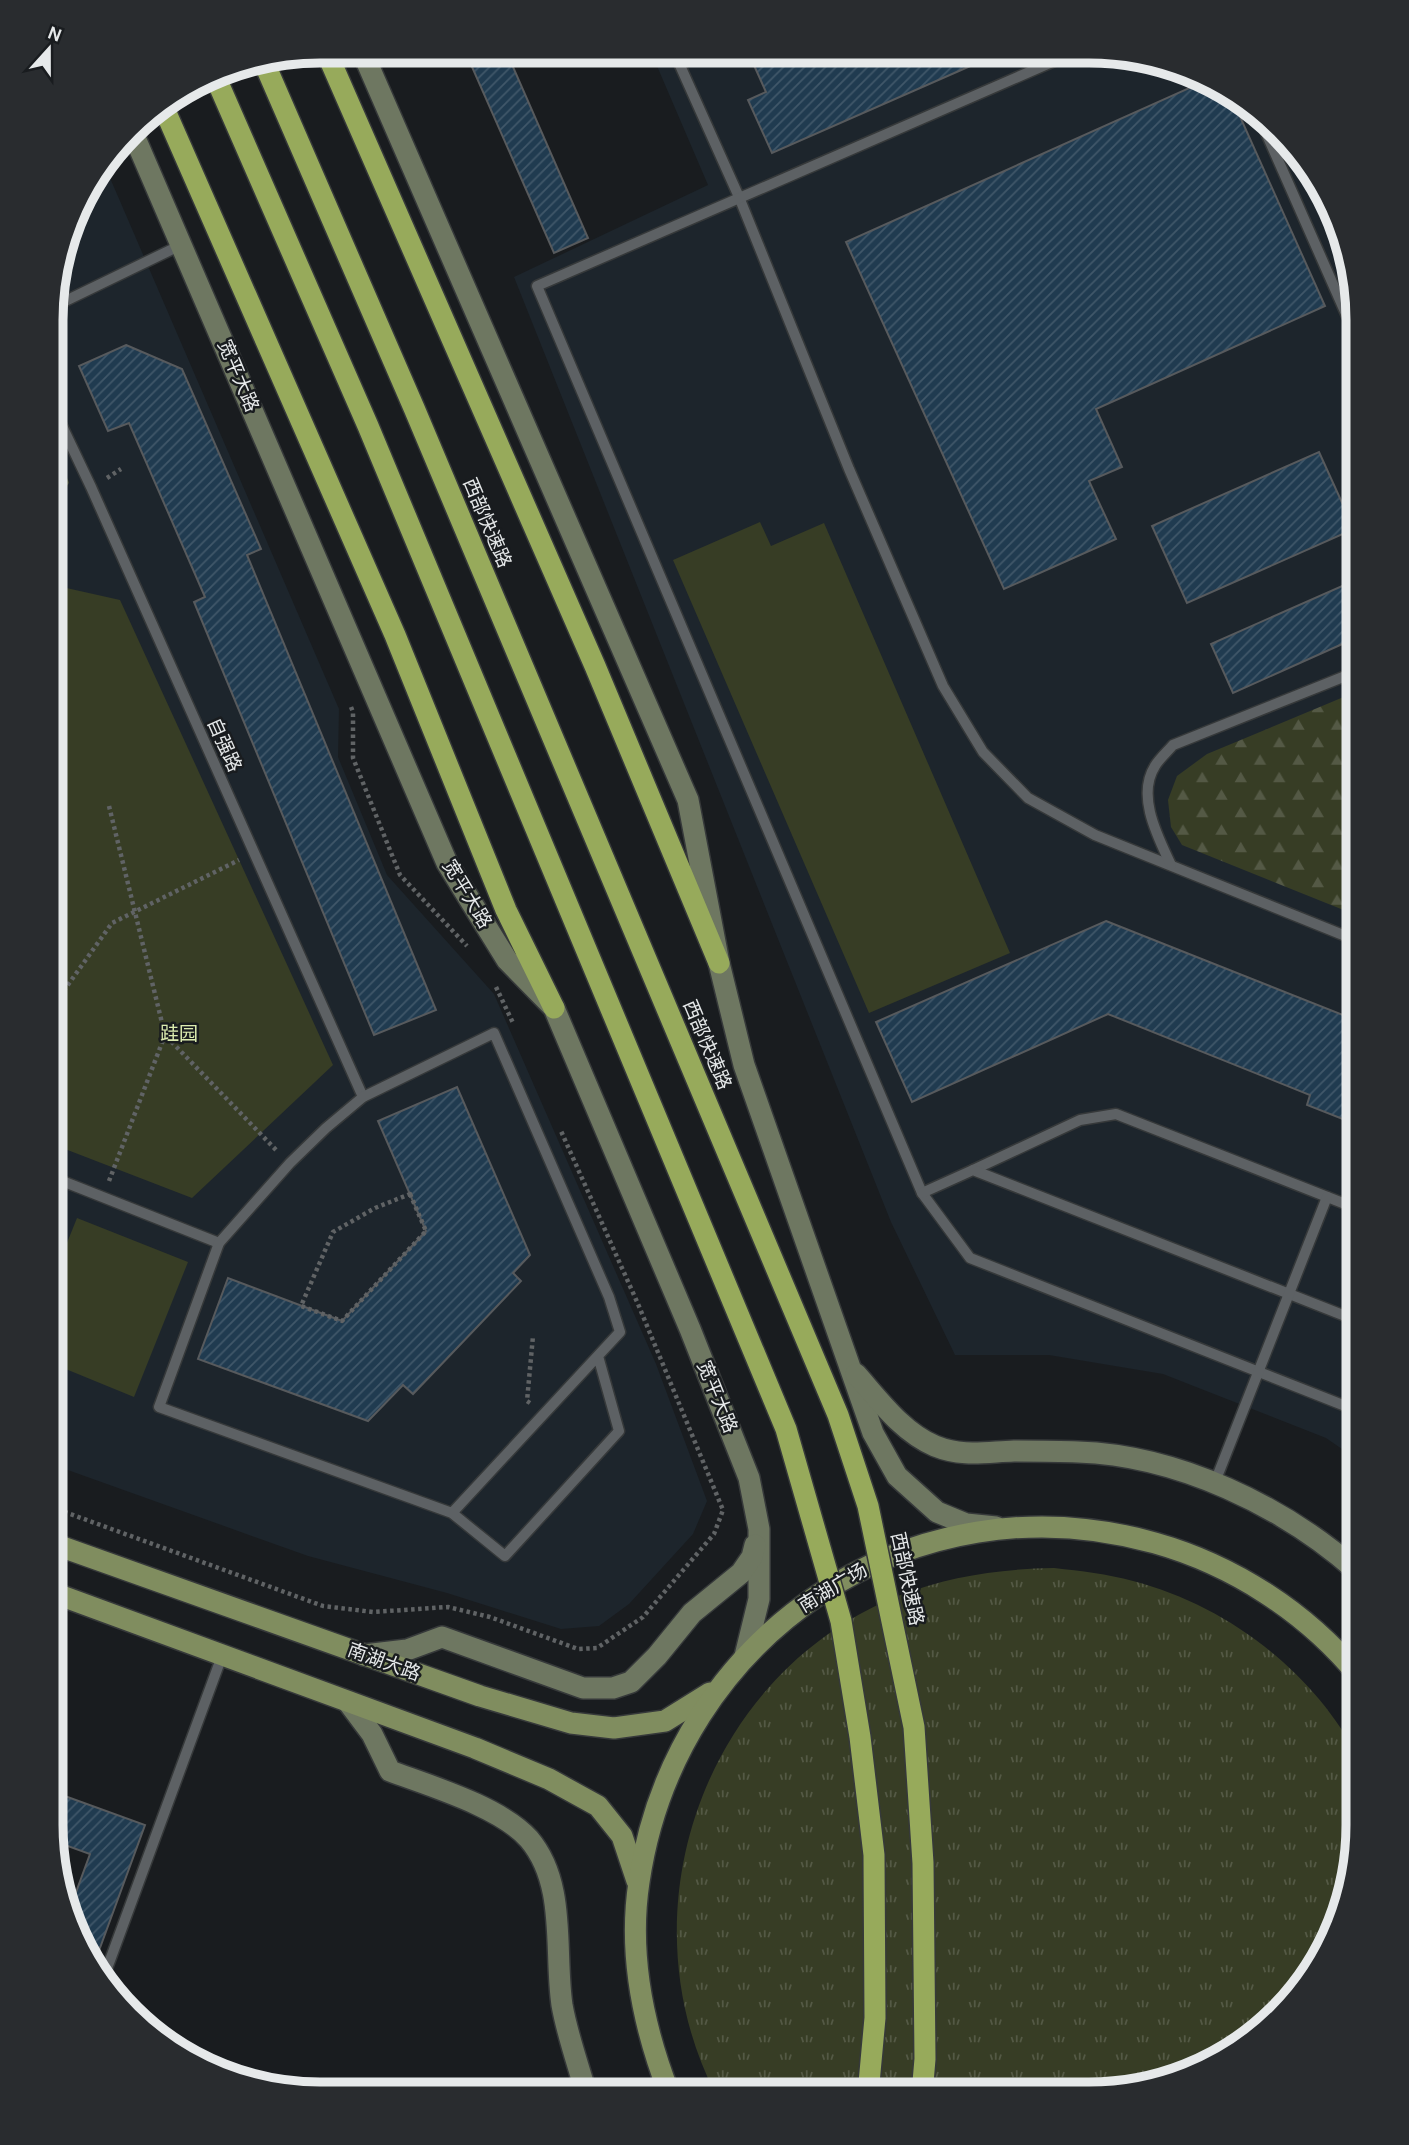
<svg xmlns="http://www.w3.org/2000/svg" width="1409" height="2145" font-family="Karla,'Noto Sans SC',sans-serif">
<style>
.built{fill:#1d252c}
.grass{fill:url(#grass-tufts)}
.forest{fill:url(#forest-firs)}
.park{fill:#373d25}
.building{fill:url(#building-hatch);stroke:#575a5d;stroke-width:2}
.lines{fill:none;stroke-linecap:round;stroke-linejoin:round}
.lane-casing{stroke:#36393a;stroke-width:13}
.secondary-casing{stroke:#36393a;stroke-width:24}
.primary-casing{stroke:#36393a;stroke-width:24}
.highway-casing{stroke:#36393a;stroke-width:24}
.path{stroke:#606365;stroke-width:4.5;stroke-dasharray:3.5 3.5;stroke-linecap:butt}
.lane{stroke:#5d6164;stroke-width:10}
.secondary{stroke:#6e7761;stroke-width:21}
.primary{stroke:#808d5f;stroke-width:21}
.highway{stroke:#97aa5b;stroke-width:21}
.highway-bridge-casing{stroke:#36393a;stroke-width:24;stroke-linecap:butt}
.highway-bridge{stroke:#97aa5b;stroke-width:21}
.labels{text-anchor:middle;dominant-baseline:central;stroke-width:5;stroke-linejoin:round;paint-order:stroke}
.street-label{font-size:19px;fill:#e6e9ea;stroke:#191c1f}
.park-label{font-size:19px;fill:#dbebaf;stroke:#191c1f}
.rim{fill:none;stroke:#e6e9ea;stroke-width:9}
</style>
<defs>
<pattern id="grass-tufts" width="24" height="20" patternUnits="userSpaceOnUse" patternTransform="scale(1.75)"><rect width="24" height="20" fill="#373d25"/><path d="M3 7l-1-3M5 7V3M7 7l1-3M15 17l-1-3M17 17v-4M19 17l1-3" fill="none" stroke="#545945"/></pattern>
<pattern id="forest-firs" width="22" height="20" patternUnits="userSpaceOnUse" patternTransform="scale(1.75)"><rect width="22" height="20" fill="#373d25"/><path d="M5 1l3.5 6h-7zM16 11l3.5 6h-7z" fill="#545945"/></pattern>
<pattern id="building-hatch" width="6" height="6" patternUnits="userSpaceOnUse" patternTransform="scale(1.75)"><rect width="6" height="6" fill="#203b50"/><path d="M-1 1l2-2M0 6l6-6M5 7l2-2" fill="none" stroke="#405769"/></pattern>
</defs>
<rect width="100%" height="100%" fill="#191c1f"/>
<!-- built -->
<g class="built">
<polygon points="651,52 1125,53 1193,71 1253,107 1303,156 1338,216 1358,320 1358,1460 1326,1438 1163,1374 1049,1355 955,1355 891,1222 514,277 708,185"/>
<polygon points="104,164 339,709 338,757 387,875 494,994 656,1364 707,1501 693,1534 629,1604 599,1626 561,1629 447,1593 308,1556 51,1464 53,284 87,186"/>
</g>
<!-- grass -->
<g class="grass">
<polygon points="53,446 69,482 53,523"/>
<path d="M1054 1568C1081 1571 1107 1574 1133 1581 1226 1605 1313 1671 1358 1757V1843L1344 1912 1313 1975 1266 2028 1193 2074 1090 2094 715 2093C622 1909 705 1674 898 1596 949 1576 1000 1569 1054 1568Z"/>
</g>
<!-- forest -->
<g class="forest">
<polygon points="1294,147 1303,156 1338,216 1348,266"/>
<polygon points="1358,691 1358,910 1346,911 1182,845 1171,827 1168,800 1177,776 1207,754"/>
</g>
<!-- park -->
<g class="park">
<polygon points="760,522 771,546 824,523 1010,953 869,1013 673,560"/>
<polygon points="53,585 120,600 333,1065 192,1198 52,1144"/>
<polygon points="77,1218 188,1262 134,1397 51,1363 52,1280"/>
</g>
<!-- building -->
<g class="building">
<polygon points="465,51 506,51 588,238 554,253"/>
<polygon points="748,52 942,53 1000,53 772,153 748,100 766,92"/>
<polygon points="1207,80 1229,92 1325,306 1096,409 1122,467 1089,481 1116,539 1004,589 846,242"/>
<polygon points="126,345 182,369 261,549 247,555 436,1010 374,1035 194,602 205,597 129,423 108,431 79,366"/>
<polygon points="1319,452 1354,529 1187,603 1152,526"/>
<polygon points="1358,579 1358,637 1233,693 1211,644"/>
<polygon points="1106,921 1358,1021 1358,1125 1307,1105 1310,1095 1108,1014 912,1102 876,1022"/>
<polygon points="457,1087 530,1255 513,1273 521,1281 413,1394 403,1385 368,1421 198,1359 228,1278 342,1321 426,1231 378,1121"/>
<polygon points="51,1791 145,1825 93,1967 71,1929 68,1914 90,1854 54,1841 51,1825"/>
</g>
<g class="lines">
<defs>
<g id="lane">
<polyline points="674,52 739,197 849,469 943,686 983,752 1028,798 1095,835 1358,941"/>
<polyline points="1073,53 537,286 922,1193 970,1258 1358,1411"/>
<polyline points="1255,108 1358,341"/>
<polyline points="53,307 181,245"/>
<polyline points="53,407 91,487 363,1097"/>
<path d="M1171 865C1158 837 1136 796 1155 766 1159 759 1167 752 1173 745L1358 671"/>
<polyline points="973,1170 1080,1120 1116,1114 1358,1209"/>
<polyline points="52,1177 219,1243"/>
<polyline points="922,1193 973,1170 1358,1321"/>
<polyline points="1215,1482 1327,1197"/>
<polyline points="452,1513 620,1332 609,1297 494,1033 363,1097 326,1128 290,1163 219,1243 159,1407 452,1513 505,1556 619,1431 598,1356"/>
<polyline points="102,1982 222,1656"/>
</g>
<g id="secondary">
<polyline points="362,51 688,800 719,963 744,1065 873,1433 897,1476 937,1512 966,1524 996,1527"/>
<polyline points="132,131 447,863 507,960 554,1008 690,1329 749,1478 759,1529 759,1599 745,1656"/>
<path d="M856 1374C879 1400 902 1432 935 1446 962 1457 985 1452 1014 1451 1035 1451 1057 1451 1078 1452 1177 1455 1284 1506 1358 1572"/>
<polyline points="364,1655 407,1650 442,1637 583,1688 613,1688 631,1682 657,1656 692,1613 741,1573 752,1557 755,1545"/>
<path d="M348 1702 372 1734 390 1771C430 1786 501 1807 529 1839 567 1884 554 1950 562 2005 567 2034 578 2064 586 2093"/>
</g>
<g id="primary">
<polyline points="51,1543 480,1696 571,1723 614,1728 665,1721 710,1693"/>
<polyline points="51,1592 475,1748 549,1779 598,1806 622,1836 637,1881"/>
<path d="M669 2093C643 2026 628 1954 639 1882 675 1635 913 1474 1155 1543 1233 1565 1306 1612 1358 1675"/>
</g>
<g id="highway">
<polyline points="326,51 595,666 719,963"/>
<polyline points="163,106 395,635 506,910 554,1008"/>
</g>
</defs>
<!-- lane casing -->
<use href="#lane" class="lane-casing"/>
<!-- secondary casing -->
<use href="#secondary" class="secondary-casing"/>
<!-- primary casing -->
<use href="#primary" class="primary-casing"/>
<!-- highway casing -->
<use href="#highway" class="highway-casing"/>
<!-- path -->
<g class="path">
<polyline points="107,478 121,469"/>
<polyline points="351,707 353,712 353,758 400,875 467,946"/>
<polyline points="109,806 165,1035 278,1152"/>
<polyline points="496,987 513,1023"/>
<polyline points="52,999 65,989 112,923 239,860"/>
<polyline points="109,1181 165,1035"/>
<polygon points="410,1194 426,1231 342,1321 301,1306 333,1232 375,1208"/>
<polyline points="530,1403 527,1401 533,1336"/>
<polyline points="51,1507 323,1606 373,1612 448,1607 490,1617 578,1649 597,1648 643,1617 714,1534 723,1510 638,1304 561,1131"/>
</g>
<!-- lane -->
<use href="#lane" class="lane"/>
<!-- secondary -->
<use href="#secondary" class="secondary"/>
<!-- primary -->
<use href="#primary" class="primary"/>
<!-- highway -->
<use href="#highway" class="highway"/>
<defs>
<g id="highway-bridge">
<polyline points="263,60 414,408 838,1415 868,1506 914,1727 923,1863 925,2059 922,2094"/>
<polyline points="215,76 368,426 786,1429 841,1621 860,1737 874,1855 875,2018 868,2094"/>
</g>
</defs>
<!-- highway-bridge casing -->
<use href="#highway-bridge" class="highway-bridge-casing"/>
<!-- highway-bridge -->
<use href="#highway-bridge" class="highway-bridge"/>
</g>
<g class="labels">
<!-- street labels -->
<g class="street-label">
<text transform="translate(238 376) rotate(67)">宽平大路</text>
<text transform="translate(487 523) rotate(67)">西部快速路</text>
<text transform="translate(224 745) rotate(66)">自强路</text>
<text transform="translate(467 894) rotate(59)">宽平大路</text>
<text transform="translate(707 1045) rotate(67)">西部快速路</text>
<text transform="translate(717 1397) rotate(68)">宽平大路</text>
<text transform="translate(907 1579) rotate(78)">西部快速路</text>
<text transform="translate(833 1588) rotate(-31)">南湖广场</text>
<text transform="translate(384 1662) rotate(20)">南湖大路</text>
</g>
<!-- park labels -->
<g class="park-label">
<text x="179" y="1034">跬园</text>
</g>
</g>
<!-- crop -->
<path d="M0 0H1409V2145H0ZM320 63H1089A257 257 0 0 1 1346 320V1825A257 257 0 0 1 1089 2082H320A257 257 0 0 1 63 1825V320A257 257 0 0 1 320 63Z" fill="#292c2f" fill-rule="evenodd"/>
<path class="rim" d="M320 63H1089A257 257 0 0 1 1346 320V1825A257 257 0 0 1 1089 2082H320A257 257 0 0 1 63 1825V320A257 257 0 0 1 320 63Z"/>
<!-- north arrow -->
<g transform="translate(49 49) rotate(21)" stroke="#191c1f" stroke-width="5" paint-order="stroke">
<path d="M0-5L12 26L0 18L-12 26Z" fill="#e6e9ea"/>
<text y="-10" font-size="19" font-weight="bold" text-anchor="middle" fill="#e6e9ea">N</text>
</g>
</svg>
